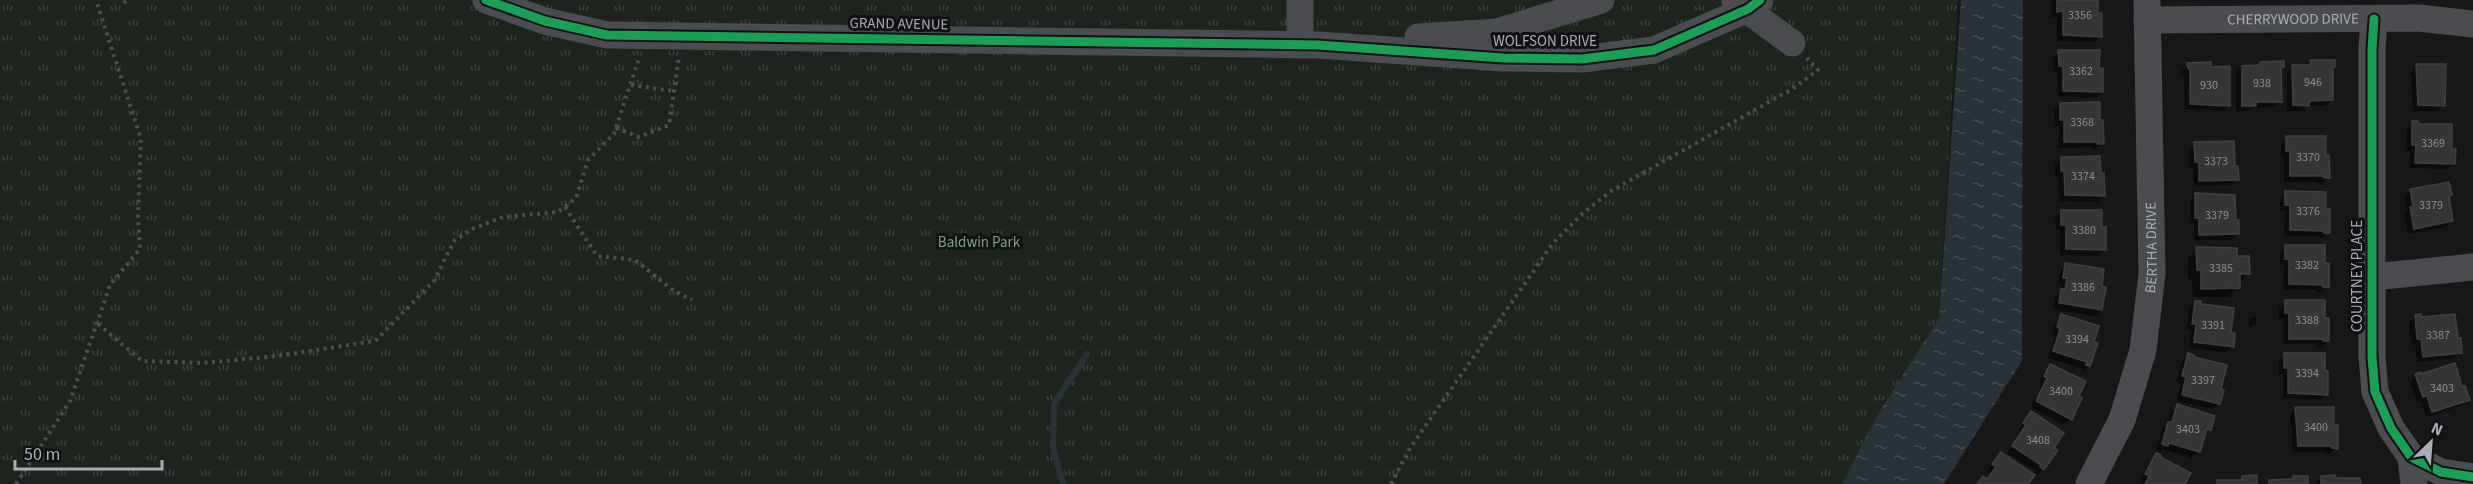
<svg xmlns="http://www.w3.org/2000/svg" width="2473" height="484" font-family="'Source Sans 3',sans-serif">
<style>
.park{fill:url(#park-tufts)}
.water{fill:url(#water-ripples)}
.shadow{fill:#0007}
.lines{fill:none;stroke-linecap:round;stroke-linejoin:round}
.stream{stroke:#2a3239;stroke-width:6}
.building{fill:#353536;stroke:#3f4043;stroke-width:1.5}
.path{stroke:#4d4e52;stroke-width:4;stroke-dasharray:3 4.5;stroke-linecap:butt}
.minor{stroke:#4b4c50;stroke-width:27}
.cycleway-casing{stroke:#111113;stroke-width:13}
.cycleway{stroke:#1a9f57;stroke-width:9}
.labels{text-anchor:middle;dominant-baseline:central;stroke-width:6;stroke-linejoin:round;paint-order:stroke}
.number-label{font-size:12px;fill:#8b8f98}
.street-label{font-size:15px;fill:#a8adb8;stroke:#111113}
.park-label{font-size:15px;fill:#7fa381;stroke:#111113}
</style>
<defs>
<pattern id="park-tufts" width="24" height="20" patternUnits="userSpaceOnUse" patternTransform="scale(1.5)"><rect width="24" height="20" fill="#1d241e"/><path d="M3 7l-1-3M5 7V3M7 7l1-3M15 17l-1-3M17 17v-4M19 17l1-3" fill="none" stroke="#3b413d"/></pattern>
<pattern id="water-ripples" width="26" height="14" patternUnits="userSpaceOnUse" patternTransform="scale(1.5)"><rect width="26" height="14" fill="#2a3239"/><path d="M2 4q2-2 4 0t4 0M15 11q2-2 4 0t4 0" fill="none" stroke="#464d54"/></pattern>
</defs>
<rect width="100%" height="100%" fill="#171717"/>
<!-- park -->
<polygon class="park" points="0,0 1958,0 1939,318 1857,455 1842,484 0,484"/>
<!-- water -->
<polygon class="water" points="1961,0 2023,0 2022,361 1944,484 1842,484 1875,419 1939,318"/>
<!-- shadow -->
<g class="shadow">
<polygon points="2053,0 2096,0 2101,36 2095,42 2057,41 2057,17 2051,17 2051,2"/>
<polygon points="2059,52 2098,70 2102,91 2096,98 2058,96 2057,71 2053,71 2053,58"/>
<polygon points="2311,62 2331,69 2332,100 2325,106 2307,106 2302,111 2287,111 2287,73 2293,66 2307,66"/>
<polygon points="2261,63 2282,67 2280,69 2280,101 2274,107 2252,108 2248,111 2236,111 2236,73 2242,67 2257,67"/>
<polygon points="2188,65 2229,105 2223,111 2185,109 2184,74 2182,74 2182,71"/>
<polygon points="2417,66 2444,105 2437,111 2413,111 2411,72"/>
<polygon points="2061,104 2099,122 2103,143 2096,149 2092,149 2092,147 2059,148 2059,126 2055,126 2054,110"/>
<polygon points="2413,123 2450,150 2454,163 2447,169 2410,168 2410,151 2406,151 2407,129"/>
<polygon points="2287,138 2325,156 2328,178 2322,184 2318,184 2318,182 2284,182 2284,157 2281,157 2281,144"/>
<polygon points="2195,144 2233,167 2237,179 2231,185 2194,186 2193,168 2189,168 2189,150"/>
<polygon points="2061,158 2103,196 2097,202 2059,201 2059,177 2055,177 2055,165"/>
<polygon points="2411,191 2450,195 2447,198 2452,220 2446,227 2408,234 2404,214 2407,211 2404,197"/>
<polygon points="2286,193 2324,211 2328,232 2322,238 2319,238 2319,236 2284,236 2285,211 2280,211 2280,199"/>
<polygon points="2196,195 2234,221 2238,234 2232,240 2194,240 2194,223 2190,223 2190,201"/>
<polygon points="2062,212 2104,250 2098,256 2060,255 2060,230 2056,230 2055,218"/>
<polygon points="2286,246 2323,265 2327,286 2321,292 2317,292 2317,290 2283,290 2284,265 2280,265 2280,253"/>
<polygon points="2197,249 2236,257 2248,273 2229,297 2193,297 2192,279 2188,279 2188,258"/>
<polygon points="2066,265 2101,310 2095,316 2053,309 2055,297 2061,291 2062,284 2058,284 2060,271"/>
<polygon points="2286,301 2323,320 2327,341 2321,347 2317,347 2317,344 2283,344 2283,319 2279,319 2279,308"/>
<polygon points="2196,302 2230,334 2232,346 2226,352 2189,348 2191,330 2187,329 2189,308"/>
<polygon points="2062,315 2092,343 2089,365 2083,372 2082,368 2048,358 2055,335 2052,334 2056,322"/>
<polygon points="2252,317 2256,317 2256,324 2249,327 2249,320"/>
<polygon points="2415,317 2456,340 2461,352 2455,358 2417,362 2415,344 2411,345 2409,323"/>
<polygon points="2285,354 2327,394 2320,400 2283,398 2283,374 2279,374 2279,361"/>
<polygon points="2188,355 2219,390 2219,403 2213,409 2177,401 2181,383 2177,382 2182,361"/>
<polygon points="2050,365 2071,419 2064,425 2031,407 2042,384 2039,383 2044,372"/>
<polygon points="2416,376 2461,388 2468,399 2462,405 2426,417 2421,401 2417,402 2410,382"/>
<polygon points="2177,406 2210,429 2203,436 2198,452 2192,458 2162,449 2160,451 2156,450 2162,429 2168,424 2171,412"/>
<polygon points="2296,408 2333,426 2336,448 2330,454 2326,454 2326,452 2292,452 2292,427 2290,427 2290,415"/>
<polygon points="2031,413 2052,448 2043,469 2037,475 2035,473 2036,471 2007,453 2021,432 2018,430"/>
<polygon points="2156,454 2158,458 2183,484 2143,484 2140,480 2150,461"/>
<polygon points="1995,460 2026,484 1977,484 1983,478 1986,480 1991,473 1987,471"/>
<polygon points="2322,477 2334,480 2359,484 2316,484"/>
</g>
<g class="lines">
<!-- stream -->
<polyline class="stream" points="1063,484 1053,448 1054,404 1087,354"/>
</g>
<!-- building -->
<g class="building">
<polygon points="2057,0 2098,0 2098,13 2102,13 2102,37 2063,35 2063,11 2057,12"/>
<polygon points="2058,50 2100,50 2099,68 2103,68 2103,92 2063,91 2063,66 2059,66"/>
<polygon points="2310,60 2335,60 2335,67 2333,67 2333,100 2309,101 2309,106 2293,105 2292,65 2311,65"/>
<polygon points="2284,61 2284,67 2281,67 2282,102 2256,102 2256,106 2242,106 2242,66 2260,65 2260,62"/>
<polygon points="2211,62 2211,67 2230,66 2230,106 2190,104 2190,69 2188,69 2187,63"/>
<polygon points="2416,64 2446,64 2445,106 2418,105"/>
<polygon points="2100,102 2100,120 2103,120 2104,144 2097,144 2097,142 2064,142 2064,120 2060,120 2060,103"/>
<polygon points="2412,121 2418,121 2418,124 2452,124 2452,149 2456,149 2455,164 2415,163 2416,145 2412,145"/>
<polygon points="2286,136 2326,136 2326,155 2329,155 2330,178 2324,178 2324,176 2290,176 2290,151 2286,151"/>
<polygon points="2234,141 2235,166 2238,166 2239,180 2199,181 2199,162 2195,162 2194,142"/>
<polygon points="2100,156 2101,173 2104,173 2105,196 2065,195 2064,171 2061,171 2061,157"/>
<polygon points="2449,182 2452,195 2449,196 2453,221 2414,229 2410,207 2413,206 2410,189"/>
<polygon points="2285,191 2326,192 2326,209 2330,209 2330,233 2324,233 2324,231 2290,230 2290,205 2285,205"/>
<polygon points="2195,193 2235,195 2236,220 2239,220 2239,234 2199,235 2199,218 2195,218"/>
<polygon points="2061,210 2102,210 2102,227 2106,227 2106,250 2066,249 2066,225 2061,225"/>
<polygon points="2285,245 2325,245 2325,263 2329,263 2329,287 2323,287 2323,285 2289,284 2289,259 2285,259"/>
<polygon points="2196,247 2237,248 2237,256 2249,256 2250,274 2240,274 2240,288 2201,289 2201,270 2197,270"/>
<polygon points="2065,263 2104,269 2102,286 2106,287 2102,310 2059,303 2061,289 2065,289 2067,278 2063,278"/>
<polygon points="2285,300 2325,300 2325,318 2329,318 2329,341 2323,341 2322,339 2289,339 2289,313 2285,313"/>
<polygon points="2195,301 2201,301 2201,304 2234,308 2231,333 2235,333 2234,347 2194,342 2196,324 2192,324"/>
<polygon points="2061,314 2099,326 2094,342 2098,343 2090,366 2086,365 2087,362 2053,351 2060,329 2057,327"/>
<polygon points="2421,314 2421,317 2455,314 2458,338 2461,338 2462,353 2423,357 2421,339 2417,339 2415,315"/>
<polygon points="2188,353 2194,355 2194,357 2227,365 2221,389 2224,390 2220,404 2182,395 2186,377 2182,376"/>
<polygon points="2284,353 2325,353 2325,371 2328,371 2328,395 2288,393 2288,368 2284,368"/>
<polygon points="2455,363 2462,386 2465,386 2470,400 2432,412 2427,396 2423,397 2415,374 2421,372 2421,374"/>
<polygon points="2050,364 2086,381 2079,396 2082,398 2072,420 2036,401 2047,378 2044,376"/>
<polygon points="2177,404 2215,416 2211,430 2207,429 2200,452 2169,443 2168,446 2162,444 2168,422 2172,422"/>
<polygon points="2295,407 2334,407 2334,425 2338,425 2338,449 2332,448 2332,446 2298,446"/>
<polygon points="2031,411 2064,433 2054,448 2058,450 2044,470 2040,467 2041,465 2012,446 2026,425 2023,423"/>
<polygon points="2001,452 2035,475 2028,484 1977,484 1983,476 1987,479 1996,467 1992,464"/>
<polygon points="2156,453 2161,455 2160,457 2191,473 2185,484 2145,484 2149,476 2145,474"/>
<polygon points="2257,475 2257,484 2217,484 2217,480 2242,480 2242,476"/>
<polygon points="2335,475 2336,478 2360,478 2361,484 2321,484 2321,476"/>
<polygon points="2293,476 2308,476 2308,484 2269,484 2269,480 2293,479"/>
</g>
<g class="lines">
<!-- path -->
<g class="path">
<polyline points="124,3 127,0"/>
<polyline points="631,85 673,91"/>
<polyline points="616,128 639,137 669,125 679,57"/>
<polyline points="565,207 597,256 635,260 674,291 692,300"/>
<polyline points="98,324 142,361 203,363 277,356 375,341 434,281 454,241 472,229 503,217 558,212 576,198 588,160 614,134 639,58"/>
<polyline points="16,484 70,401 110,285 140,249 138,216 141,139 96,0"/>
<polyline points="1391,484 1410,448 1553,243 1582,214 1611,191 1792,89 1818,70 1807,58"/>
</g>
<!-- minor -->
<g class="minor">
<polyline points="486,0 545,21 607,35 1318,45 1503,58 1582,59 1654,50 1748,9 1760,0"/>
<polyline points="1735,1 1792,43"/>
<polyline points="2374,19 2372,49 2372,357 2375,392 2391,428 2411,457 2441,472 2473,477"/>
<path id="s1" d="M2147 20 2419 18 2473 24"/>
<polyline points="1418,37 1497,32 1601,0"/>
<polyline points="1300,45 1300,0"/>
<polyline points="2373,277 2473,267"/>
<polyline points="2411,457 2414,484"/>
<path id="s2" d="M2089 484 2122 420 2143 350 2152 274 2147 0"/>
</g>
<defs>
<g id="cycleway">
<polyline points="486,0 545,21 607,35 1318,45 1503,58 1582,59 1654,50 1748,9 1760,0"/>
<polyline points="2374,19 2372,49 2372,357 2375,392 2391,428 2411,457 2441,472 2473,477"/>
</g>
</defs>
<!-- cycleway casing -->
<use href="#cycleway" class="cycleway-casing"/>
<!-- cycleway -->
<use href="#cycleway" class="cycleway"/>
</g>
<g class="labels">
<!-- number labels -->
<g class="number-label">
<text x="2080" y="15">3356</text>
<text x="2081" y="71">3362</text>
<text x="2313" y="82">946</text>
<text x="2262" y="83">938</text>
<text x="2209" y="85">930</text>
<text x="2082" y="122">3368</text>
<text x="2433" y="143">3369</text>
<text x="2308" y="157">3370</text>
<text x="2216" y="161">3373</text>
<text x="2083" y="176">3374</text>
<text x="2431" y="205">3379</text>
<text x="2308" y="211">3376</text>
<text x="2217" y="215">3379</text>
<text x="2084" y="230">3380</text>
<text x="2307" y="265">3382</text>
<text x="2221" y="268">3385</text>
<text x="2083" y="287">3386</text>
<text x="2307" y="320">3388</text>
<text x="2213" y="325">3391</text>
<text x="2438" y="335">3387</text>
<text x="2077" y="339">3394</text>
<text x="2307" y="373">3394</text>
<text x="2203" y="380">3397</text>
<text x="2442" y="388">3403</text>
<text x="2061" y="391">3400</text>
<text x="2316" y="427">3400</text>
<text x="2188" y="429">3403</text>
<text x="2038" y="440">3408</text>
</g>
<!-- street labels -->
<g class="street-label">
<text stroke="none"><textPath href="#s1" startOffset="146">CHERRYWOOD DRIVE</textPath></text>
<text transform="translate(899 24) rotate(1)">GRAND AVENUE</text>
<text x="1545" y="41">WOLFSON DRIVE</text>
<text stroke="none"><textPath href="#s2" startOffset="248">BERTHA DRIVE</textPath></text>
<text transform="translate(2357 276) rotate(-90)">COURTNEY PLACE</text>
</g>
<!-- park labels -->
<g class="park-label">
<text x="979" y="242">Baldwin Park</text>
</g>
</g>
<!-- north arrow -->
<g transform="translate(2431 442) rotate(25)" stroke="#111113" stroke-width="4.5" paint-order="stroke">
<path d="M0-4.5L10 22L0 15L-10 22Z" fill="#a8adb8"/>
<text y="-9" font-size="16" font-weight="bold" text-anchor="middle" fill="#a8adb8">N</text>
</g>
<!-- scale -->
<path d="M15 460v9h147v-9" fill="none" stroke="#a8adb8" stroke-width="3"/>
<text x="24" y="460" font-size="18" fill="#a8adb8" stroke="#111113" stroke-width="4.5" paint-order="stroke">50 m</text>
</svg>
